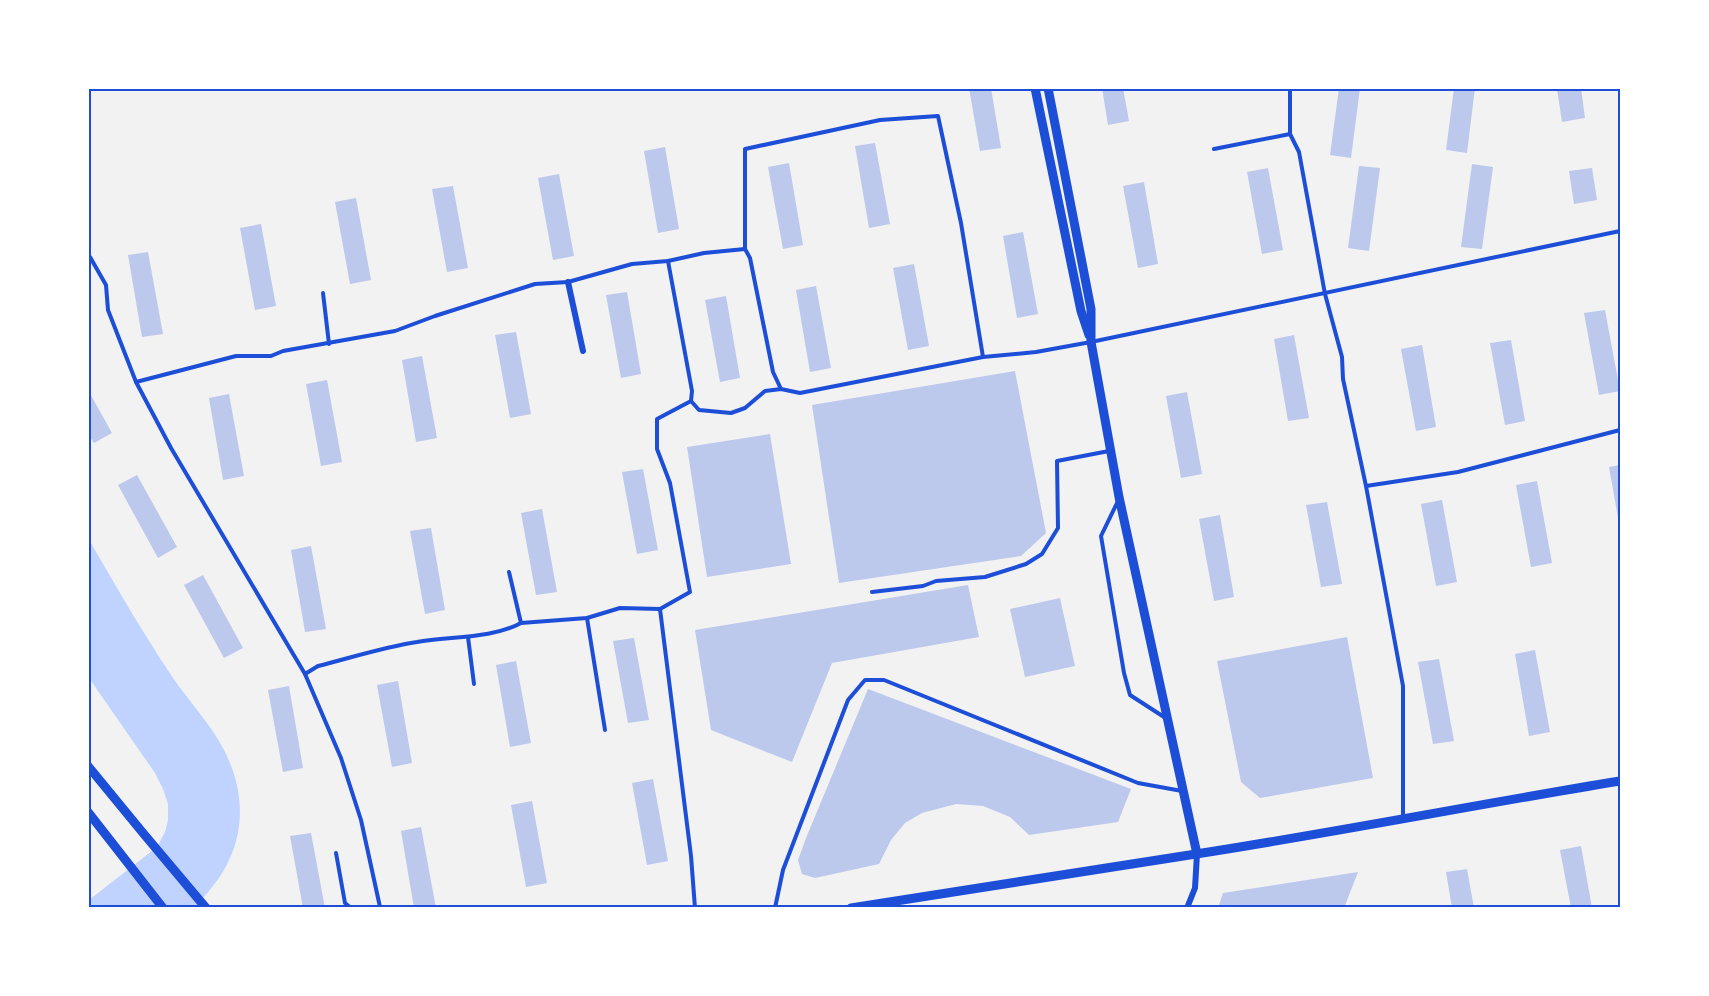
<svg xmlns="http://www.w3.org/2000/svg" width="1709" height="996" font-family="'Work Sans',sans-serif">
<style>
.water{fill:#bfd3fe}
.building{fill:#bdc9ec}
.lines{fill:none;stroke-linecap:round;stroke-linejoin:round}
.service{stroke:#1d4ed8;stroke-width:4}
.minor{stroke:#1d4ed8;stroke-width:6}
.secondary{stroke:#1d4ed8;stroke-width:9}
.neatline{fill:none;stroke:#1d4ed8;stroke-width:2}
</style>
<rect width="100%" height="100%" fill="#f2f2f2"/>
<!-- water -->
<path class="water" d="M88 538C114 583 140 628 169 672 185 697 211 724 224 750 249 799 245 849 209 891 204 896 200 903 194 907H89V900L157 847 165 832 168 820V804L163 789 155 773 89 678Z"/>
<!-- building -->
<g class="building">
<polygon points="969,88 991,88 1001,148 980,151"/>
<polygon points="1102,88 1123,88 1129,121 1108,125"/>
<polygon points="1339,88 1360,88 1351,158 1330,155"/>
<polygon points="1454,88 1475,88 1467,153 1446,150"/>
<polygon points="1581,88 1585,118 1562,122 1557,89"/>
<polygon points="875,143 890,224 869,228 855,146"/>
<polygon points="665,147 679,229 658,233 644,151"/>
<polygon points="789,163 803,245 783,249 768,167"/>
<polygon points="1472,164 1493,167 1482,249 1461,247"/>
<polygon points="1359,166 1380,168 1369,251 1348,248"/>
<polygon points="1268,168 1283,250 1262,254 1247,172"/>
<polygon points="1592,168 1597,200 1574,204 1569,171"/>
<polygon points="559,174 574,256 553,260 538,178"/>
<polygon points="1144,182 1158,264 1138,268 1123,186"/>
<polygon points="453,186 468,268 447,272 432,189"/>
<polygon points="356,198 371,280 350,284 335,202"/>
<polygon points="261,224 276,306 255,310 240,228"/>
<polygon points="1023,232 1038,314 1017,318 1003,236"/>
<polygon points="148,252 163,334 142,337 128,255"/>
<polygon points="914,264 929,346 908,350 893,268"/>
<polygon points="816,286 831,368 810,372 796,290"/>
<polygon points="627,292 641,374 621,378 606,295"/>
<polygon points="726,296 740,378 720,382 705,300"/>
<polygon points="1605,310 1620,391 1599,395 1584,313"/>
<polygon points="516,332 531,414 510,418 495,335"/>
<polygon points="1294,335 1309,418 1288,421 1274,339"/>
<polygon points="1511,340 1525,421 1505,425 1490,343"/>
<polygon points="1422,345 1436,427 1416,431 1401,349"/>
<polygon points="422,356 437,438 416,442 402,360"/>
<polygon points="1015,371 1046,533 1021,556 839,583 812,405"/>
<polygon points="327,380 342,462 321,466 306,384"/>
<polygon points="88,390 112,433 94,443 88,434"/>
<polygon points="1187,392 1202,474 1181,478 1166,396"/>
<polygon points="229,394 244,476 223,480 209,398"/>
<polygon points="770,434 791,564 707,577 687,447"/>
<polygon points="1620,465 1620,523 1619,523 1609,467"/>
<polygon points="643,469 658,550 637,554 622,472"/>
<polygon points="137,475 177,547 158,558 118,485"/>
<polygon points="1537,481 1552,563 1531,567 1516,485"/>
<polygon points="1442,500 1457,582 1436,586 1421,504"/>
<polygon points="1327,502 1342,584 1321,587 1306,505"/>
<polygon points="542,509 557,592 536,595 521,513"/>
<polygon points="1220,515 1234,597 1214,601 1199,519"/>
<polygon points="431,528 445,610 425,614 410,531"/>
<polygon points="311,546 326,629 305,632 291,550"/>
<polygon points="203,575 243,648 224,658 184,585"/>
<polygon points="968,585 979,637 832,663 792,762 711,730 695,630"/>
<polygon points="1060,598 1075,666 1025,677 1010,609"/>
<polygon points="1347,637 1373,778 1260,798 1241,782 1217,661"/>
<polygon points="634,638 649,720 628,723 613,641"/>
<polygon points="1535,650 1550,732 1529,736 1515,654"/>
<polygon points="1439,659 1454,741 1433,744 1418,662"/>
<polygon points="516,661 531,743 510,747 496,665"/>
<polygon points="398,681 412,763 392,767 377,685"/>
<polygon points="289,686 303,768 283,772 268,690"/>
<polygon points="868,689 1131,789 1118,822 1029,835 1010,817 983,806 956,804 922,813 905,823 891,840 879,864 815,878 802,874 798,860 806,838"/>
<polygon points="653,779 668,861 647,865 632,783"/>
<polygon points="532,801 547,883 526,887 511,805"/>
<polygon points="421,827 436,908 414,908 401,831"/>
<polygon points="311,833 325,908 303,908 290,836"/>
<polygon points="1581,846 1592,908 1571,908 1560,850"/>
<polygon points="1467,869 1474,908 1452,908 1446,872"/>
<polygon points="1358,872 1344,908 1218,908 1223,893"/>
</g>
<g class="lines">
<!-- service -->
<g class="service">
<polyline points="1290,88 1290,134 1299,152 1325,294 1342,357 1343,379 1366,486 1403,686 1403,819"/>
<polyline points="1214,149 1290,134"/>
<polyline points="88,257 90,257 106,285 108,310 136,382 171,448 305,674 341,758 361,820 380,907 376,908"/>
<polyline points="668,261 692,391 691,401 699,410 731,413 745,408 765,391 781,389 800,393 983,357 1036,352 1091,342 1620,231"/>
<polyline points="323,293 329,344"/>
<polyline points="136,382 236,356 271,356 283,351 395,331 435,316 535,284 568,282 632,264 668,261 704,253 745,249"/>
<polyline points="781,389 773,372 750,258 745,249 745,149 880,120 938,116 961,223 983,357"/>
<polyline points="1366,486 1458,472 1620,430"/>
<polyline points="1118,501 1101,536 1124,673 1130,695 1164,717"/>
<polyline points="509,572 521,623"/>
<polyline points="872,592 923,586 936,581 985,577 1026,564 1042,554 1058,528 1057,461 1109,451"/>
<polyline points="660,609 691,856 695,908"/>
<polyline points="587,618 605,730"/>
<polyline points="468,637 474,684"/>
<path d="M305 674 318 666C350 658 384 647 417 642 449 636 492 639 521 623L587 618 620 608 660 609 690 592 670 483 657 449V419L691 401"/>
<polyline points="336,853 345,903 351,908"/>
<polyline points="775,908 783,870 848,700 865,680 884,680 1138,783 1182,791"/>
</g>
<!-- minor -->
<g class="minor">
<polyline points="568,282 583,351"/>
<polyline points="1187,908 1195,888 1197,854"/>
</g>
<!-- secondary -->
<g class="secondary">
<polyline points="1035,88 1081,311 1089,335"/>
<polyline points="1048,88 1091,309 1091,342 1119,497 1197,854"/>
<polyline points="88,766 143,833 206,908"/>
<polyline points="88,812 163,908"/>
<path d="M851 908C966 890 1081 872 1196 854 1338 832 1479 804 1620 781"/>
</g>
</g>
<!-- border -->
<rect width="1709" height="996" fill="none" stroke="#ffffff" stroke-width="180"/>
<rect x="90" y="90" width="1529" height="816" class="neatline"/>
</svg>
